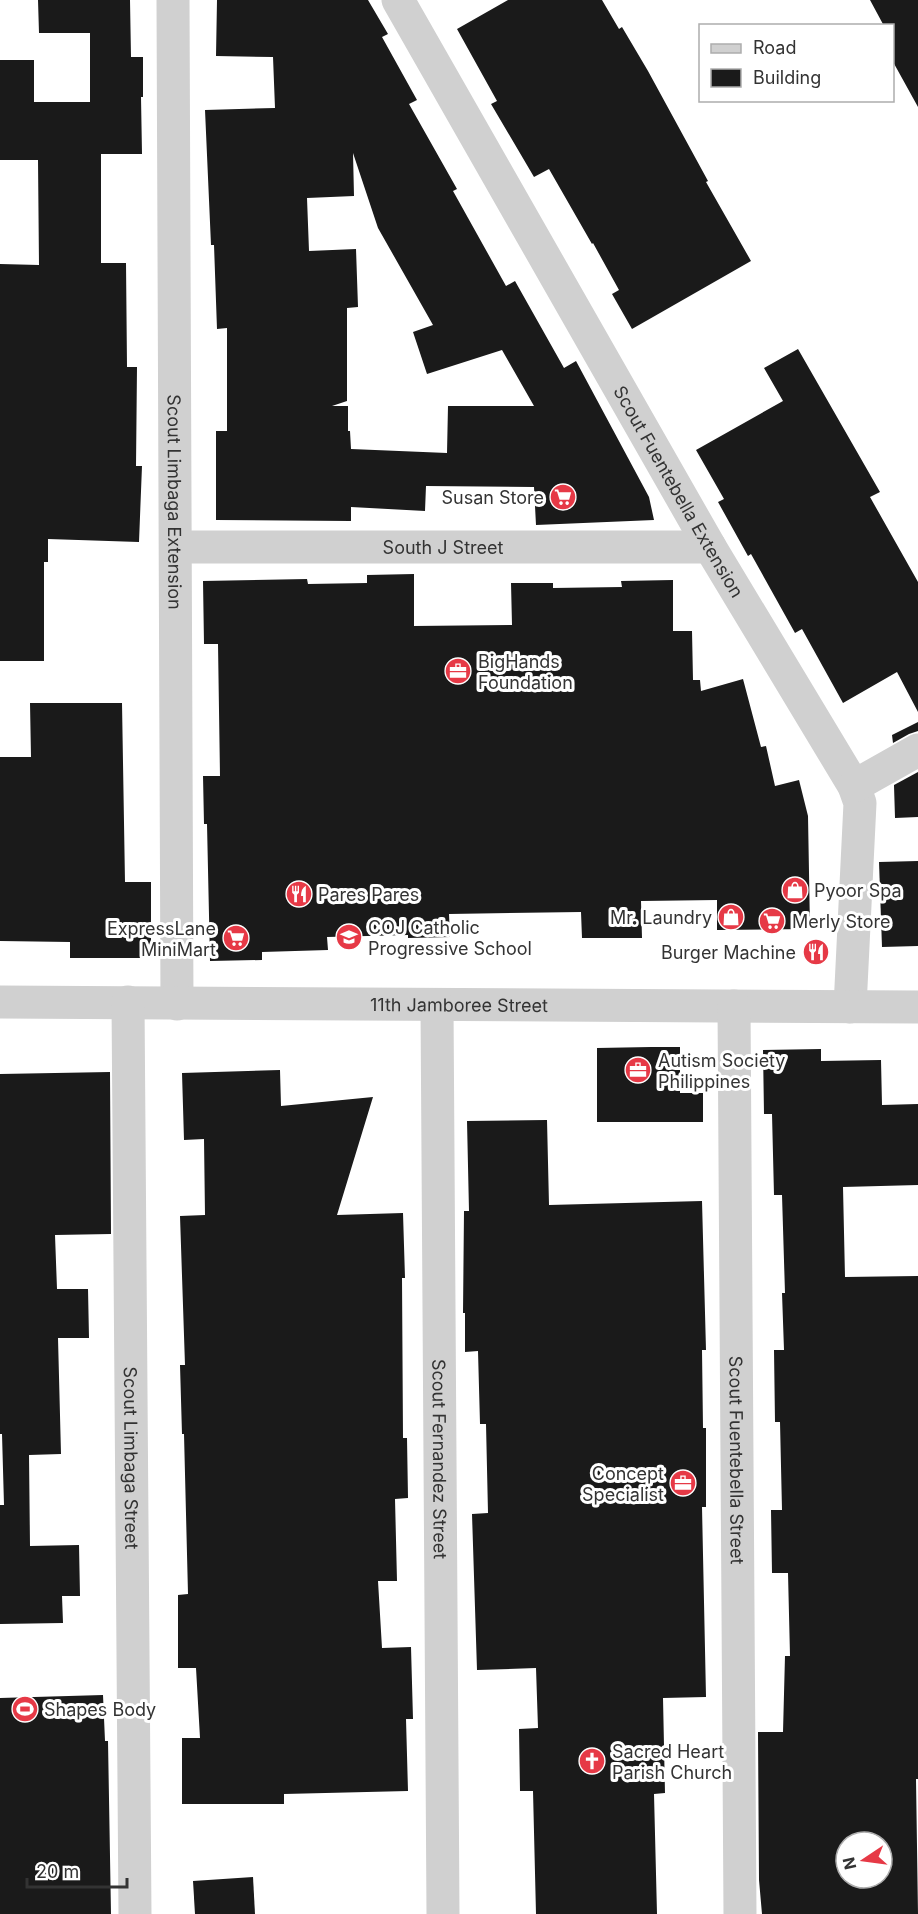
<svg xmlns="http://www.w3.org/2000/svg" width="918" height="1914" font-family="Inter,sans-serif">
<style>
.building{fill:#1a1a1a;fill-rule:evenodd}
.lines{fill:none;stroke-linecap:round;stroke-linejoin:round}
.minor{stroke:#d0d0d0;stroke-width:33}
.labels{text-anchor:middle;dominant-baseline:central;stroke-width:6;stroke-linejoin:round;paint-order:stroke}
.street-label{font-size:18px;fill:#333;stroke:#fff}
.poi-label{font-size:18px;fill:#333;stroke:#fff;text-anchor:start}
</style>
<rect width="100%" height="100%" fill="#fff"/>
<!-- building -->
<g class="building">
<polygon points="38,0 130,0 131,57 143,57 143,97 141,97 142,154 101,154 101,263 126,263 127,367 137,367 136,466 142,466 139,542 48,539 48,562 44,562 44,661 0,661 0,264 39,265 38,160 0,160 0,60 34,60 34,102 90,102 90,33 39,33"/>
<path d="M217 0H368L388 34 382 37 417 100 409 104 457 189 453 191 506 286 515 281 564 368 576 361 649 497 654 520 536 525 534 487 426 486 425 511 351 507V521L216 520V431H227V328L217 329 214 245H211L205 110 275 108 273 57 216 56ZM353 153 378 228 433 325 413 332 427 374 502 350 534 406H448L447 453 351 449 350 431H348V406H332L347 401V308L358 307 356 249 309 251 307 198 354 196Z"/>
<polygon points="508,0 602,0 619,29 622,27 648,71 708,181 706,182 751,261 632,329 612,294 619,290 593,243 592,244 549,169 534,177 491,104 497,101 457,29"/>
<polygon points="870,0 918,0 918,107 892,60 892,26 884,26"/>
<polygon points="798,349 880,492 870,497 918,582 918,712 897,672 843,703 802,629 795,633 751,554 748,556 718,502 724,499 696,450 783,401 764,368"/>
<polygon points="414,574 414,626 512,625 511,583 553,583 553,588 622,587 621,581 673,580 673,631 692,631 693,680 700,680 701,691 743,679 761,747 766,746 775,786 799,780 808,816 810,929 717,930 717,900 641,901 642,938 582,938 581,912 449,914 450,937 408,938 408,935 327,937 328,950 262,952 262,960 210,961 207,824 204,824 203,776 220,776 218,644 204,644 203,581 307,579 308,584 367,583 367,575"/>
<polygon points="30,703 122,703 125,882 151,882 151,958 70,958 70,942 0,941 0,757 31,757"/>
<polygon points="918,722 918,731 909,734 893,743 892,735"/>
<polygon points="918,772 918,817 895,818 894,785"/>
<polygon points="918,861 918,946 882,947 879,862"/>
<polygon points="651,1047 680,1047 680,1093 703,1093 703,1122 597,1122 597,1048"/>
<path d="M821 1049V1061L881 1060 882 1105 918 1104V1185L843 1187 845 1277 918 1276V1779H916L918 1914H762L759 1880 758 1732H783L785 1656H790L788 1573H772L771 1510H782L780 1422H775L774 1350H784L782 1293H785L782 1195H774L772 1114H764L763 1050ZM846 1842H882V1878H846Z"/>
<polygon points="280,1070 281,1106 373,1097 337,1215 403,1213 405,1278 402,1278 403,1438 407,1438 408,1498 395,1499 397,1581 378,1581 382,1648 411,1647 413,1719 406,1719 408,1791 284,1794 284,1804 182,1804 182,1738 200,1738 196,1668 178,1668 178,1595 188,1594 184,1434 182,1434 180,1365 185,1365 180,1216 205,1215 204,1139 184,1140 182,1073"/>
<polygon points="110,1072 111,1234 55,1235 57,1289 88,1289 89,1338 58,1338 61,1454 29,1455 30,1546 79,1545 80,1596 62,1596 63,1623 0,1624 0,1505 4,1505 2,1434 0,1434 0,1074"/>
<polygon points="547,1120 549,1205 702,1201 706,1350 702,1350 703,1428 706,1428 706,1507 702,1507 706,1697 663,1698 665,1793 654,1794 657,1914 536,1914 533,1791 520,1791 519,1729 538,1728 536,1668 477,1670 472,1514 488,1513 486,1424 480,1424 478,1351 465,1352 465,1313 463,1313 464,1211 469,1211 467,1121"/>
<polygon points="103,1695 105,1741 108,1741 111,1914 0,1914 0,1698"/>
<polygon points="253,1877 255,1914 195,1914 193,1881"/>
</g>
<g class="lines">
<!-- minor -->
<g class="minor">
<path id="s1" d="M173 0 177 1004"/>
<path id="s2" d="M398 0 710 547 854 786 860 803 850 1007"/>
<path id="s3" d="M176 547H710"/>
<polyline points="854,786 918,750"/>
<path id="s4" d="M0 1002 918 1007"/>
<path id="s5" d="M128 1002 135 1914"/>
<path id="s6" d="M437 1005 443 1914"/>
<path id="s7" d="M734 1006 740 1914"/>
</g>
</g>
<!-- icons -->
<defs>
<symbol id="supermarket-disc" viewBox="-11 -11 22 22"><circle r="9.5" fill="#e63946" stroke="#fff"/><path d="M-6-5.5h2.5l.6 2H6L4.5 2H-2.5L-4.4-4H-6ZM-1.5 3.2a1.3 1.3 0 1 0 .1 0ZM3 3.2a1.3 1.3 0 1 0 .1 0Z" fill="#fff"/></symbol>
<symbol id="office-disc" viewBox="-11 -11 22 22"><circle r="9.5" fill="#e63946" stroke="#fff"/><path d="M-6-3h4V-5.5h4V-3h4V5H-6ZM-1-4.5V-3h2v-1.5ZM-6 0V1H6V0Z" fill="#fff"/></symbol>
<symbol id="shop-disc" viewBox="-11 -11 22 22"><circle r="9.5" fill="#e63946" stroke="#fff"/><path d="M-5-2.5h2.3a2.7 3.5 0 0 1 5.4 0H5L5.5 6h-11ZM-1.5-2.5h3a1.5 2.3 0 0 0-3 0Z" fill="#fff"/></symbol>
<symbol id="restaurant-disc" viewBox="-11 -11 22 22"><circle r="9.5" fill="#e63946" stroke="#fff"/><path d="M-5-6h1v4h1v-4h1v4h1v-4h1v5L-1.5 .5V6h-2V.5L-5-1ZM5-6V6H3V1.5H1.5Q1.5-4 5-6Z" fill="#fff"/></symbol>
<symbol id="school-disc" viewBox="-11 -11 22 22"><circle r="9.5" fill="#e63946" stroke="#fff"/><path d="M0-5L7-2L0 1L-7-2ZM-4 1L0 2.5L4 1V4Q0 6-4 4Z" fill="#fff"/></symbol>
<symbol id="stadium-disc" viewBox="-11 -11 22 22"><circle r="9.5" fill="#e63946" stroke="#fff"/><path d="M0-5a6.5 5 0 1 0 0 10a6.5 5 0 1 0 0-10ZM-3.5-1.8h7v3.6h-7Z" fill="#fff"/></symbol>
<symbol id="church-disc" viewBox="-11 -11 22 22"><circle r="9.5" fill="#e63946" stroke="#fff"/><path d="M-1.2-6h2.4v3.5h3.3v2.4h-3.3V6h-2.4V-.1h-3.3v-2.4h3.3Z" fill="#fff"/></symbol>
</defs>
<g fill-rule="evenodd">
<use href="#supermarket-disc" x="548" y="482" width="30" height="30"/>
<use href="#office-disc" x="443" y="656" width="30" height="30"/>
<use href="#shop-disc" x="780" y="875" width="30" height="30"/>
<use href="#restaurant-disc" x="284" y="879" width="30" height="30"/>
<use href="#shop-disc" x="716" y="902" width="30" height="30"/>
<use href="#supermarket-disc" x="757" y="906" width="30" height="30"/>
<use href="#school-disc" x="334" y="922" width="30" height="30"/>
<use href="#supermarket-disc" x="221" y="923" width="30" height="30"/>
<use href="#restaurant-disc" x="801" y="937" width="30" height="30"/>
<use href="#office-disc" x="623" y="1055" width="30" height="30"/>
<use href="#office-disc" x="668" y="1468" width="30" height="30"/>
<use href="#stadium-disc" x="10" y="1694" width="30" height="30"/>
<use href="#church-disc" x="577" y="1746" width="30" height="30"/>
</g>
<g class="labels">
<!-- street labels -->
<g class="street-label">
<text stroke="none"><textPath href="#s2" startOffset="566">Scout Fuentebella Extension</textPath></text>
<text stroke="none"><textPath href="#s1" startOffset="502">Scout Limbaga Extension</textPath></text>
<text stroke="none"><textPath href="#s3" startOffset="267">South J Street</textPath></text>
<text stroke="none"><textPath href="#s4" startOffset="459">11th Jamboree Street</textPath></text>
<text stroke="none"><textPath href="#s5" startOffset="456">Scout Limbaga Street</textPath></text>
<text stroke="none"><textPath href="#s6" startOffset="454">Scout Fernandez Street</textPath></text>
<text stroke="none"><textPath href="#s7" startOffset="454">Scout Fuentebella Street</textPath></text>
</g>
<!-- poi labels -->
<g class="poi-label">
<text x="544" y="497" text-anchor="end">Susan Store</text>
<text x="478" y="661">BigHands<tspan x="478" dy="21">Foundation</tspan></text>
<text x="814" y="890">Pyoor Spa</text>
<text x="318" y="894">Pares Pares</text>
<text x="712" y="917" text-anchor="end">Mr. Laundry</text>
<text x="792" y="921">Merly Store</text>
<text x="368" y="927">COJ Catholic<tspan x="368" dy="21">Progressive School</tspan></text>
<text x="216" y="928" text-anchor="end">ExpressLane<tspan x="216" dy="21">MiniMart</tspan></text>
<text x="796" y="952" text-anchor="end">Burger Machine</text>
<text x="658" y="1060">Autism Society<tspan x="658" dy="21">Philippines</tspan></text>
<text x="664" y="1473" text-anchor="end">Concept<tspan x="664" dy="21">Specialist</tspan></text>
<text x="44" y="1709">Shapes Body</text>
<text x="612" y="1751">Sacred Heart<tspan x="612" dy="21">Parish Church</tspan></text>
</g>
</g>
<!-- legend -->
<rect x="699" y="24" width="195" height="78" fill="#ffffff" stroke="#adadad" stroke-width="1.5"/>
<rect x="711" y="44" width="30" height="9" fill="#d0d0d0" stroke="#adadad" stroke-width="1.5"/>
<text x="753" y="54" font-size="18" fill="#333333">Road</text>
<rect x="711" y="69" width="30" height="18" fill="#1a1a1a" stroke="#adadad" stroke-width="1.5"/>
<text x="753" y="84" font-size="18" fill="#333333">Building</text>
<!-- north arrow -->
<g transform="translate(864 1860) rotate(257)"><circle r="28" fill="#ffffff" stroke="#adadad" stroke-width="1.5"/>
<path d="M0-4.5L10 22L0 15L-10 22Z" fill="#e63946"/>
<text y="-9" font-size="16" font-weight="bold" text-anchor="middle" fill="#333333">N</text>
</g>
<!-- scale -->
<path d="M27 1878v9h100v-9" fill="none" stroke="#333333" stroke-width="3"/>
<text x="36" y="1878" font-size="18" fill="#333333" stroke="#ffffff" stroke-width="4.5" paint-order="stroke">20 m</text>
</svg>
